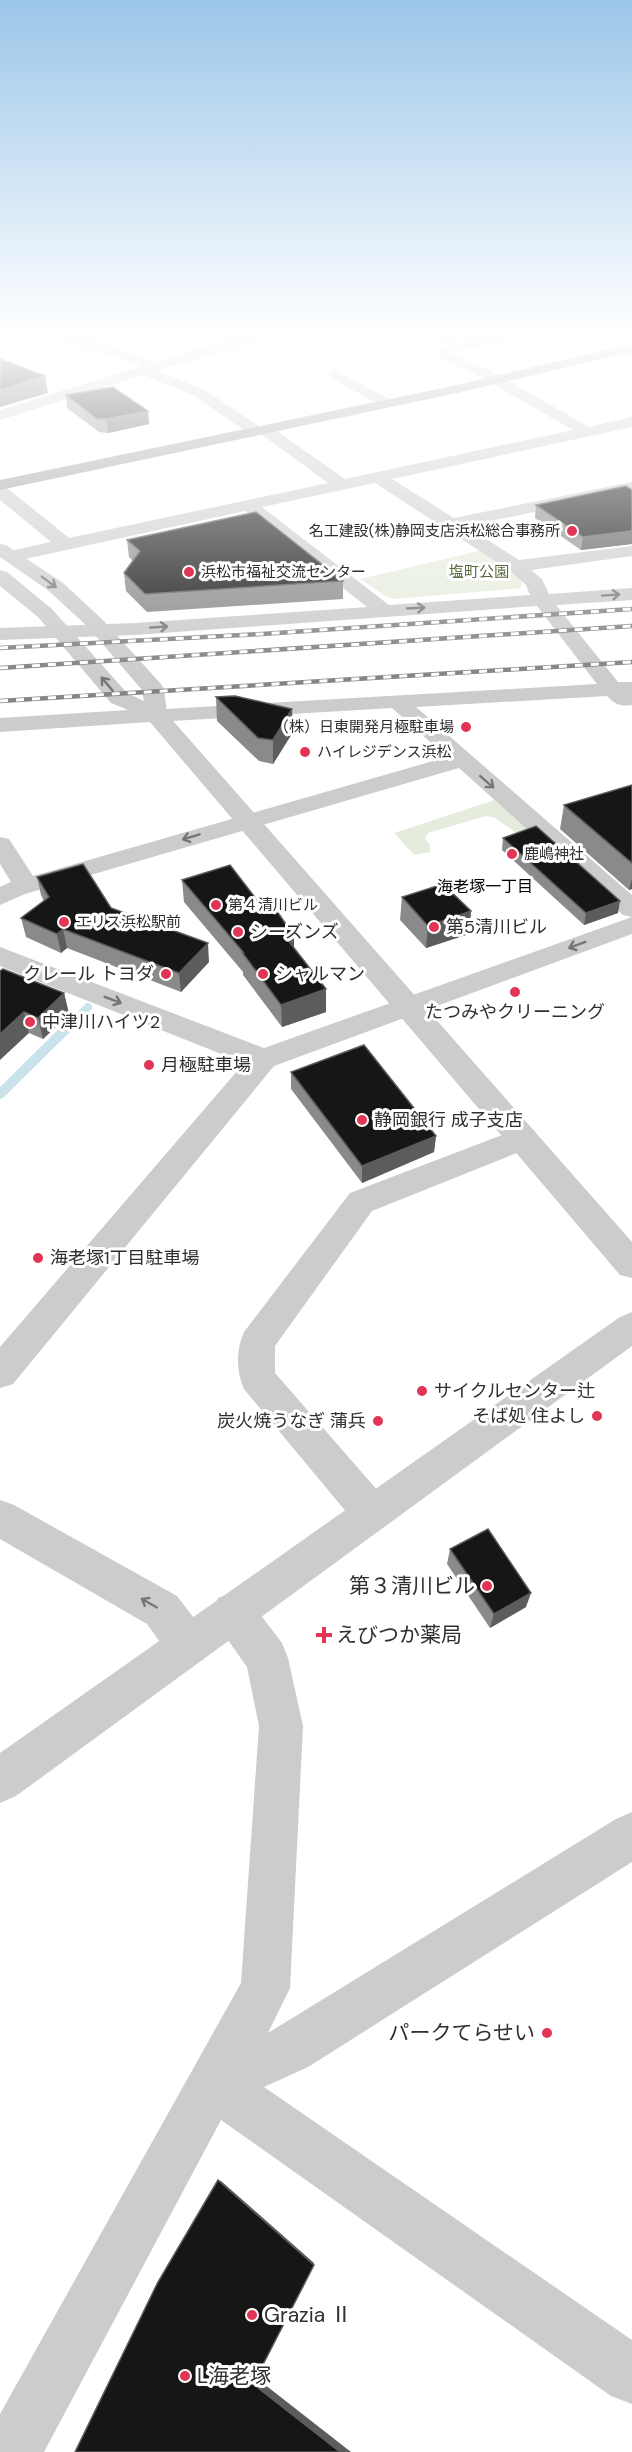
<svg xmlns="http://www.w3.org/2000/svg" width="632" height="2452" font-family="'DM Sans','Noto Sans JP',sans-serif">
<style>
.green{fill:#e6ecdd}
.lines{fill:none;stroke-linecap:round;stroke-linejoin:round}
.stream-far1{stroke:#c9e2eb;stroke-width:8}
.stream{stroke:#c9e2eb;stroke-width:10}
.minor{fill:#ccc;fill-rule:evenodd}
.tertiary{fill:#ccc;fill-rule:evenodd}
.trunk{fill:#9e9e9e;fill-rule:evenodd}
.rail-casing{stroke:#848484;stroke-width:4.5}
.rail{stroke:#fff;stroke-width:3;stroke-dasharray:8;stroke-linecap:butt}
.wall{fill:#8a8a8a}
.shaded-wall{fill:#5c5c5c}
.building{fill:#161616;stroke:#5c5c5c;stroke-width:1.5}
.oneway{stroke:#767676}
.poi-dot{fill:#e23454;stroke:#fff;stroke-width:2}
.labels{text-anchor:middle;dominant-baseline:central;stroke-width:6;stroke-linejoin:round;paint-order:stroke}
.far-poi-label{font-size:15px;fill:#2f2f2f;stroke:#fff;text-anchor:start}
.far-park-label{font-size:15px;fill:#576a3d;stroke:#fff}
.far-neighbourhood-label{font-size:16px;fill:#000;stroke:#fff}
.poi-label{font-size:18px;fill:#2f2f2f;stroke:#fff;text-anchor:start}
.near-poi-label{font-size:21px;fill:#2f2f2f;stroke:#fff;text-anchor:start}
</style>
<rect width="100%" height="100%" fill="#fff"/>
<!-- green -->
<g class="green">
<polygon points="483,550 509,567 522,582 521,588 394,599 384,595 360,579"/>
<polygon points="498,799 542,837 521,836 495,818 486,816 428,833 425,839 430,845 430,852 414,855 394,833"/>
</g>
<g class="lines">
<!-- stream-far1 -->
<polyline class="stream-far1" points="76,1019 88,1007"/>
<!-- stream -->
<polyline class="stream" points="0,1094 78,1017"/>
<!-- minor -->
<g class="minor">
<path d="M60 336H80L157 362 241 336H262L260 339 157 371 203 389 259 426H270L345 479 573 430 481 377 439 358 437 350 446 345 428 336H447L460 342 485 336H510L508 339 451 353 491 371 589 427 632 417V427L392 479 454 518 632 482V492L466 526 519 560 632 546V556L531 570 542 579 549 594 632 588V600L556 605 618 682H632V705C620 707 615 704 607 696L416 707 632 895V934L274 1066 13 1384 0 1388V1347L244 1063 0 966V947L264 1048 632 917 623 915 459 768 25 894 0 905V887L11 882 0 864V837L9 839 33 876 447 757 392 708 156 722 148 720 145 715 148 710 597 684 537 606 135 635 0 640V628L135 623 367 607 245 511 11 562 5 560 2 556 5 552 51 542 0 500V486L6 487 69 538 328 483 261 434H250L193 395 143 375 0 420V410L143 366 62 339ZM375 483 509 570 526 585 530 595 389 605 262 507Z"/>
<polygon points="335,370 393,401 396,404 393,407 383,407 330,377 328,374"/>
<path d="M523 1127 534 1130 539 1138 534 1146 372 1211 275 1346V1373L386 1500 392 1513 386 1526 372 1531 358 1526 244 1389C236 1372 236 1349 244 1332L350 1193Z"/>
<polygon points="0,1500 14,1505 177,1596 203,1630 209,1645 203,1660 188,1666 173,1660 147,1624 0,1539"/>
<polygon points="233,1592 248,1598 282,1643 288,1658 303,1726 290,1988 268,2033 616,1819 632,1812 632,1862 308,2067 264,2087 632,2340 632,2404 611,2396 221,2120 44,2452 0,2452 0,2414 241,1983 259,1726 247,1667 218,1626 212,1612 218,1598"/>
</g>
<!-- tertiary -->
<g class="tertiary">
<polygon points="0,544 6,545 63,583 103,620 161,684 164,689 167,714 632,1242 632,1278 620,1275 150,722 0,732 0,718 128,710 111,703 38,617 0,586 0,570 7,572 52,609 127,693 144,701 142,690 89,628 49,591 0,557"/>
<polygon points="632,1312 632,1346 16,1796 0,1803 0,1753 620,1317"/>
</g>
<!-- trunk -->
<polygon class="trunk" points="632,344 632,352 457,393 0,490 0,480 457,385"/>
<defs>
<g id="rail">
<polyline points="0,648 262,634 632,609"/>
<polyline points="0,668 632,626"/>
<polyline points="0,701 632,662"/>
</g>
</defs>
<!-- rail casing -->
<use href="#rail" class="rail-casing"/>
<!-- rail -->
<use href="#rail" class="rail"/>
</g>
<!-- wall -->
<g class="wall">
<polygon points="66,395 148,411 149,424 108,433 99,432 67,408"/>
<polygon points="632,490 632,544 581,550 535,518 536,505"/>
<polygon points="127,540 343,581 343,599 147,612 126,591 124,573 133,561 129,557"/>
<polygon points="216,697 293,732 273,764 259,761 217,721"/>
<polygon points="632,785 632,889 629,890 560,829 564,805"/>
<polygon points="503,838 618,913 584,925 502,850"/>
<polygon points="37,877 111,908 209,962 181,992 67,948 61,953 26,937 21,918 44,901 41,895"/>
<polygon points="182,880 260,904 294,936 294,948 326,1012 282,1027 243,975 243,972 184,902"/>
<polygon points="402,897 471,911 469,934 426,948 400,920"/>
<polygon points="0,971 64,993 69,1014 43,1039 29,1033"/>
<polygon points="291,1072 436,1136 434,1152 362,1183 291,1089"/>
<polygon points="450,1549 526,1607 490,1628 447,1564"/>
</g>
<!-- shaded-wall -->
<g class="shaded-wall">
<polygon points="45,376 48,393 0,407 0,390"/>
<polygon points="148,411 149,424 108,433 106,419"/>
<polygon points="632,531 632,544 581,550 583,537"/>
<polygon points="292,709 293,732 273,764 273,740"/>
<polygon points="632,879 632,889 629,890"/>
<polygon points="620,901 618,913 584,925 586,913"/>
<polygon points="471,911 469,934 426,948 428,926"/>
<polygon points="63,929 67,948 61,953 57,934"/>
<polygon points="294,936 294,959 287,939"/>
<polygon points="208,943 209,962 181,992 179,973"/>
<polygon points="326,989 326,1012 282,1027 281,1005"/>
<polygon points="64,993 69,1014 43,1039 38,1018"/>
<polygon points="24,1012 29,1033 0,1060 0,1034"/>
<polygon points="436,1136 434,1152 362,1183 362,1166"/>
<polygon points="531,1593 526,1607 490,1628 494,1614"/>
<polygon points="218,2180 221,2181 314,2263 314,2265"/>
<polygon points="255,2377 351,2452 340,2452 253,2384"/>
</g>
<!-- building -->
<g class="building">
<polygon points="0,359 45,376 0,390"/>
<polygon points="113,387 148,411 106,419 97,419 66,395"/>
<polygon points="626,486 632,490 632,531 583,537 536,505"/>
<polygon points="256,512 343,581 145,594 124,573 140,551 127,540"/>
<polygon points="235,696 292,709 273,740 258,738 216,697"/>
<polygon points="632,785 632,863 564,805"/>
<polygon points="536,826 620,901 586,913 503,838"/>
<polygon points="83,864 111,908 208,943 179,973 63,929 57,934 21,918 49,897 37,877"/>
<polygon points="230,865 260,904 270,901 294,936 287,939 326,989 281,1005 242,952 244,953 182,880"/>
<polygon points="443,884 471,911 428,926 402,897"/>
<polygon points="3,969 64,993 38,1018 24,1012 0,1034 0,971"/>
<polygon points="364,1045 436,1136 362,1166 291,1072"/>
<polygon points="488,1529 531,1593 494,1614 450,1549"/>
<polygon points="218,2180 314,2265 253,2384 340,2452 75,2452 158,2282"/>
</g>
<!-- one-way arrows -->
<defs><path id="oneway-shaft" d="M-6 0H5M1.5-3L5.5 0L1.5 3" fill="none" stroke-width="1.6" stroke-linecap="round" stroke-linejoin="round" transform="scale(1.5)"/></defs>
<g class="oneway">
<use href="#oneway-shaft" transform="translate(49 582) rotate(37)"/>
<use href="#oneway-shaft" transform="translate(611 595) rotate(-4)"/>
<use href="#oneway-shaft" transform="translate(416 608) rotate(-3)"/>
<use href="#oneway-shaft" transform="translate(159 627) rotate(-4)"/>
<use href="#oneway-shaft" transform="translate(107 684) rotate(-130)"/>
<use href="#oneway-shaft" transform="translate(487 782) rotate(41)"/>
<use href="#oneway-shaft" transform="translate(191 837) rotate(163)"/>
<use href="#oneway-shaft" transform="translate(577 945) rotate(160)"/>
<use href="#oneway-shaft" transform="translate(113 1000) rotate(21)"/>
<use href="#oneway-shaft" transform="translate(149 1603) rotate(-150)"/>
</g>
<!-- sky -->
<linearGradient id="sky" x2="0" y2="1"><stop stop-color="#9bc6e9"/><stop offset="0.49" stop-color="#fff"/><stop offset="1" stop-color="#fff" stop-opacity="0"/></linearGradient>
<rect width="632" height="679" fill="url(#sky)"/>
<!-- markers -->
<g class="poi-dot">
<circle cx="572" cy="531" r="6"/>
<circle cx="189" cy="572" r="6"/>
<circle cx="466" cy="727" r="6"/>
<circle cx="305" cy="752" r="6"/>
<circle cx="512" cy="854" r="6"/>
<circle cx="216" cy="905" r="6"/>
<circle cx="64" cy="922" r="6"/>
<circle cx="434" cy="927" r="6"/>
<circle cx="238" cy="932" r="6"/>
<circle cx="166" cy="974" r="6"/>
<circle cx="263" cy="974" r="6"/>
<circle cx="515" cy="992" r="6"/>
<circle cx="30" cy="1022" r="6"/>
<circle cx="149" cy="1065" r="6"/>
<circle cx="362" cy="1120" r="6"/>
<circle cx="38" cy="1258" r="6"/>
<circle cx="422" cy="1391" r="6"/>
<circle cx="597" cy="1416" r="6"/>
<circle cx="378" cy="1421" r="6"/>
<circle cx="487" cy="1586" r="6"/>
<path d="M321 1626h6v6h6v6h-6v6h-6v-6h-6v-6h6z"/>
<circle cx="547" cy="2033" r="6"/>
<circle cx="252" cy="2315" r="6"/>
<circle cx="185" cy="2376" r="6"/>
</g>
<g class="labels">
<!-- far-poi labels -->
<g class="far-poi-label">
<text x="560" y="531" text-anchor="end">名工建設(株)静岡支店浜松総合事務所</text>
<text x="201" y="572">浜松市福祉交流センター</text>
<text x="454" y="727" text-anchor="end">（株）日東開発月極駐車場</text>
<text x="317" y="752">ハイレジデンス浜松</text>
<text x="524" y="854">鹿嶋神社</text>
<text x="228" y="905">第４清川ビル</text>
<text x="76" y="922">エリス浜松駅前</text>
</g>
<!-- far-park labels -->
<g class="far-park-label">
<text x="479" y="572">塩町公園</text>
</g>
<!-- far-neighbourhood labels -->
<g class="far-neighbourhood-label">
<text x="485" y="886">海老塚一丁目</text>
</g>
<!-- poi labels -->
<g class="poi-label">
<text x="446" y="927">第5清川ビル</text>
<text x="250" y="932">シーズンズ</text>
<text x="154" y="974" text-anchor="end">クレール トヨダ</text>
<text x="275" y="974">シャルマン</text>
<text x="515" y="1012" text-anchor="middle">たつみやクリーニング</text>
<text x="42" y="1022">中津川ハイツ2</text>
<text x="161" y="1065">月極駐車場</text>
<text x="374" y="1120">静岡銀行 成子支店</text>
<text x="50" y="1258">海老塚1丁目駐車場</text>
<text x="434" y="1391">サイクルセンター辻</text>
<text x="585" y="1416" text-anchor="end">そば処 住よし</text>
<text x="366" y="1421" text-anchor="end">炭火焼うなぎ 蒲兵</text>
</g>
<!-- near-poi labels -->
<g class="near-poi-label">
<text x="475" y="1586" text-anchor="end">第３清川ビル</text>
<text x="336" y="1635">えびつか薬局</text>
<text x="535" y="2033" text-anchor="end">パークてらせい</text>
<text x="264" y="2315">Grazia Ⅱ</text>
<text x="197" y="2376">L海老塚</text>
</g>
</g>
</svg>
